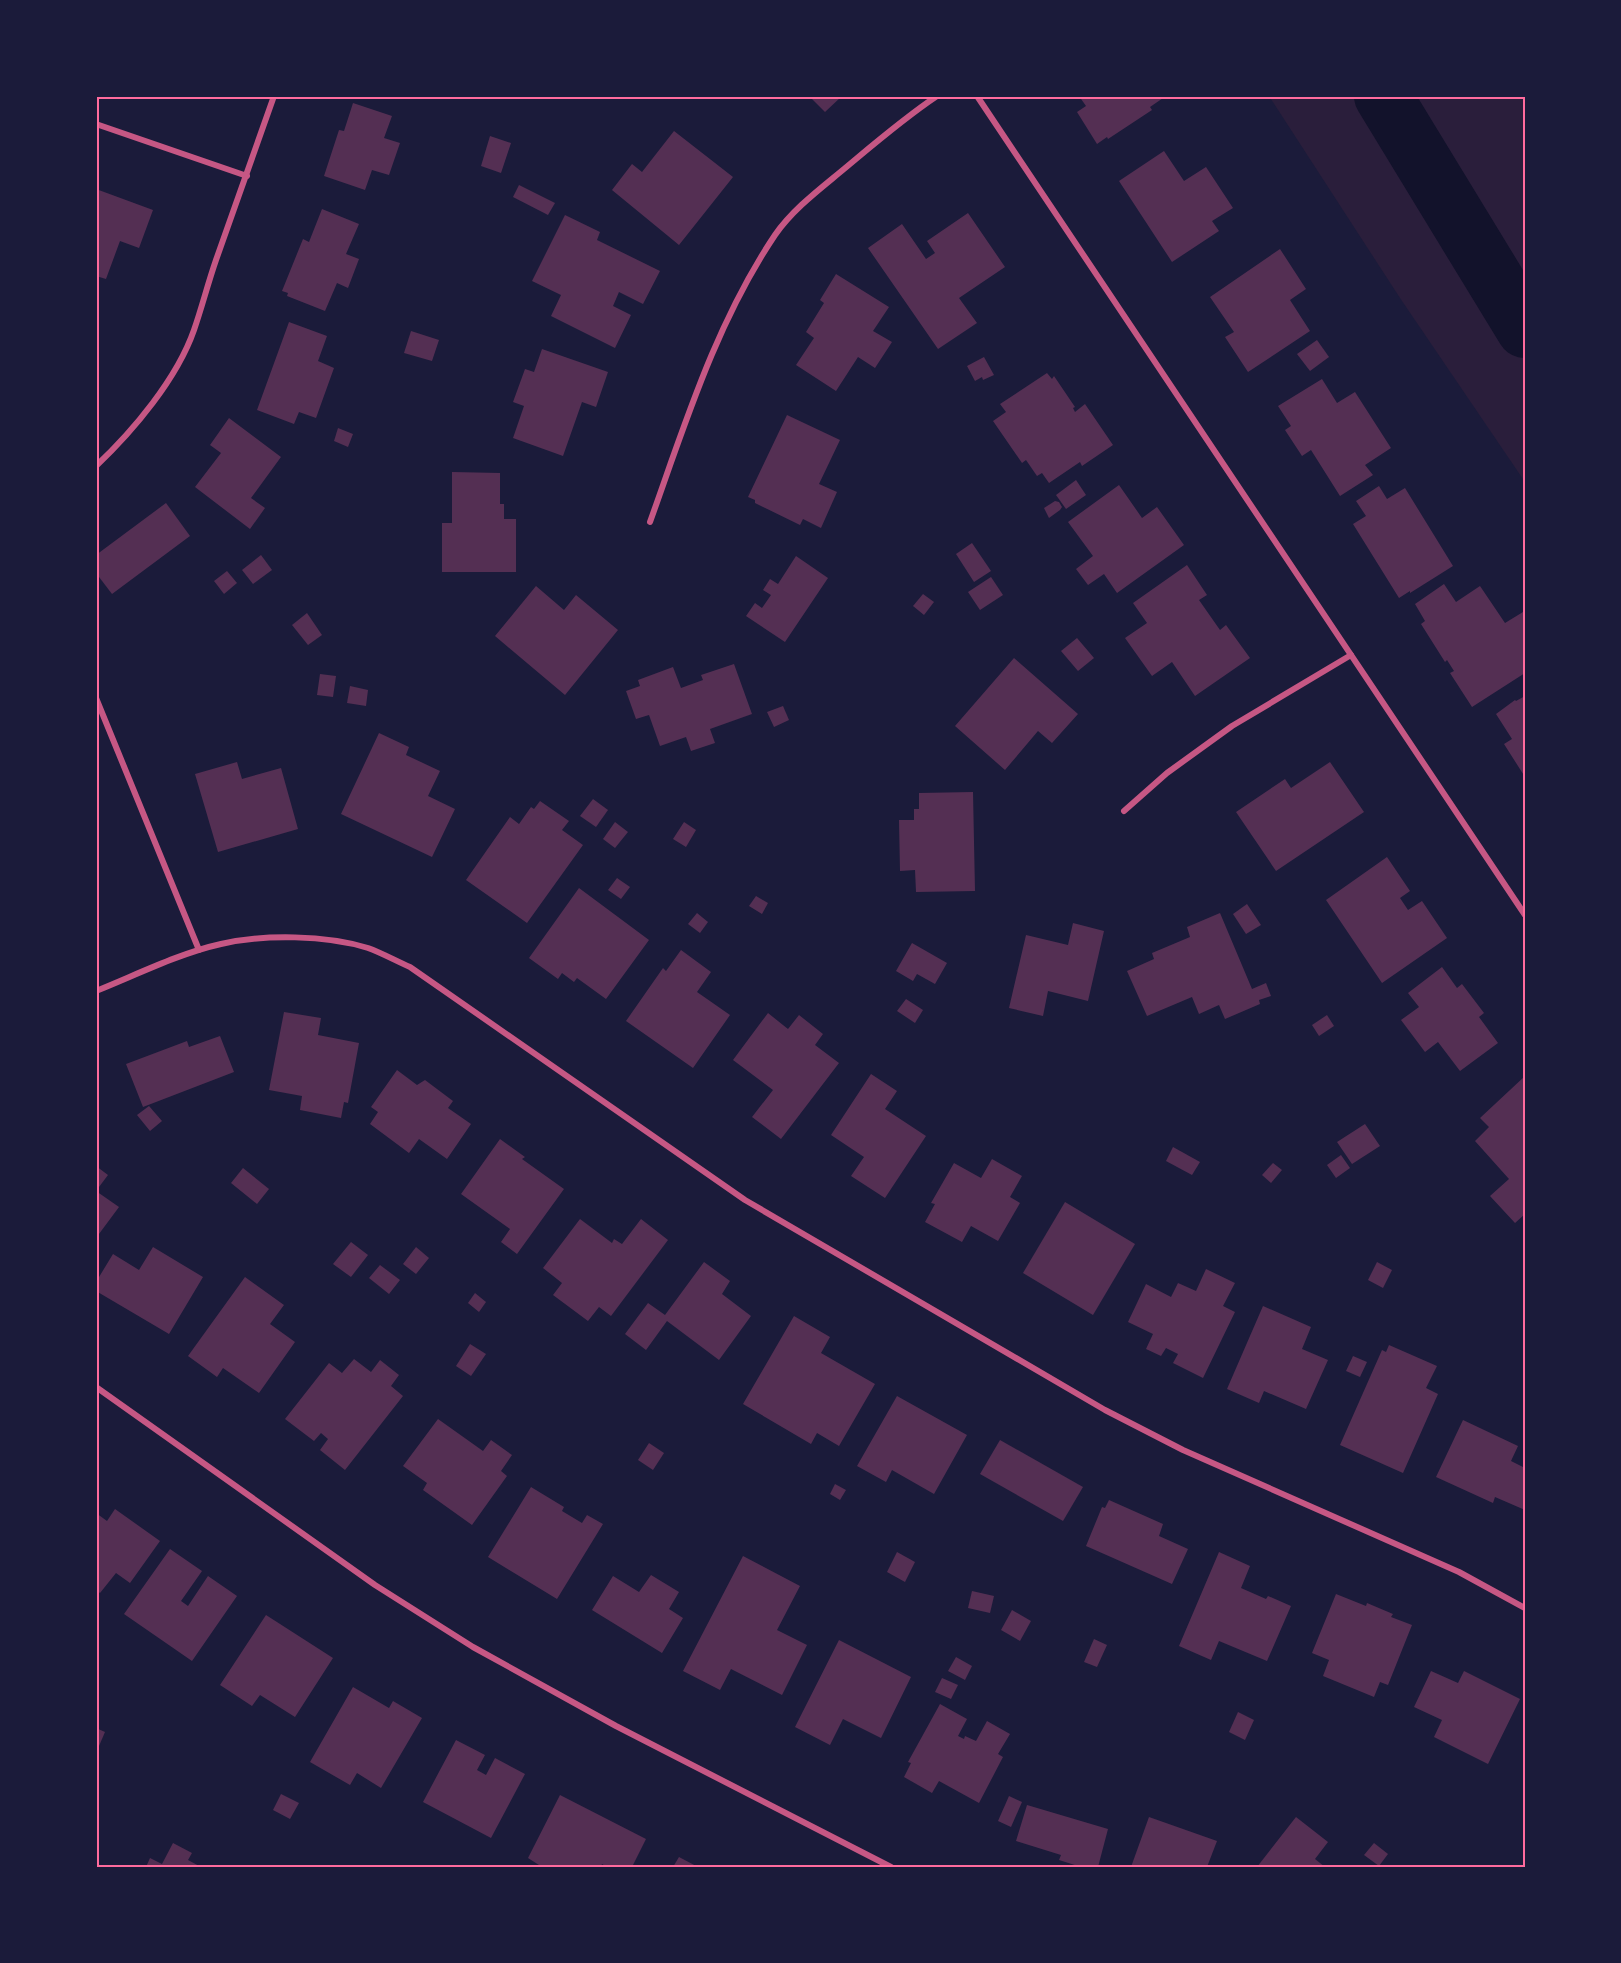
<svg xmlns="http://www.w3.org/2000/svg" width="1621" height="1963" font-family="Jost,sans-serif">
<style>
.green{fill:#2a1e3b}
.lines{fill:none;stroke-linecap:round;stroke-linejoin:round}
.river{stroke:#12122b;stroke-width:58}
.building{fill:#542f53}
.minor{stroke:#c65784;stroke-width:6}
.neatline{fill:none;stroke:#ff6b9d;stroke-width:2}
</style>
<rect width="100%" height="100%" fill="#1b1b3a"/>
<!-- green -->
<polygon class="green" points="1269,96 1525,96 1525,482 1400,298"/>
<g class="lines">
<!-- river -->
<polyline class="river" points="1383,96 1525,329"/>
</g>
<!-- building -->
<g class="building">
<polygon points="809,96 842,96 825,112"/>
<polygon points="1079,96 1166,96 1150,107 1152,110 1108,139 1107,137 1097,144 1077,112 1086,106"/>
<polygon points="353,103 392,116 384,138 400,143 389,175 372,170 365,190 324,176 339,130 344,131"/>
<polygon points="674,131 733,177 679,245 612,190 632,164 642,172"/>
<polygon points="490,136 511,143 501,173 481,166"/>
<polygon points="1164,151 1184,181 1206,167 1233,208 1212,221 1219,231 1172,262 1119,181"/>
<polygon points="519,185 555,203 548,215 513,197"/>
<polygon points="96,189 153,210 139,248 120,241 106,279 96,276"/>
<polygon points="322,209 359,224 346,254 359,259 348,288 337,283 325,311 287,296 288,293 282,291 303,239 309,242"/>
<polygon points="968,213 1005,267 959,298 977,323 938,349 868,248 902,224 926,259 935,253 927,241"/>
<polygon points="565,215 600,232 597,240 660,271 643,304 619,292 613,306 631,315 615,348 551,316 561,295 532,281"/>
<polygon points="1280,249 1306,289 1290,300 1310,331 1248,372 1225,337 1234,332 1210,297"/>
<polygon points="836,274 889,307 873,331 892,342 875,368 858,357 836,391 796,365 814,338 806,332 824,303 820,300"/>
<polygon points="289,322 327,336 318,361 334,368 316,418 299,412 294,424 257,410"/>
<polygon points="411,331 439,340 432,361 404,353"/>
<polygon points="1317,340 1329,357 1310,371 1297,354"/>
<polygon points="542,349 608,372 596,407 582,402 563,456 513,438 524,406 513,402 525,369 534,372"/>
<polygon points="984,357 994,375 983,380 982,377 975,381 967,366"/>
<polygon points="1047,373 1052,379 1054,376 1075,407 1073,408 1075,412 1085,404 1113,445 1082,466 1080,462 1049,483 1042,473 1037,476 1026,460 1022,463 993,421 1006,412 1000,404"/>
<polygon points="1322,379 1337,403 1355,392 1391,448 1365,465 1373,475 1340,496 1311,450 1302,456 1285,430 1291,426 1278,406"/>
<polygon points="787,415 840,440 819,484 837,492 821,528 803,519 800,525 755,503 755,500 748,497"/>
<polygon points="229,418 281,457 251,498 265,508 250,529 195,487 221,453 210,445"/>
<polygon points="338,428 353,434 348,447 334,441"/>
<polygon points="452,472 500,473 500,504 504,504 504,519 516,519 516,572 442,572 442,523 452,523"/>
<polygon points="1076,480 1086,495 1066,509 1056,495"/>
<polygon points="1119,485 1142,518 1157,507 1184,545 1117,593 1104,574 1088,585 1076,569 1093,556 1068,522"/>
<polygon points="1379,486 1387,499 1405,488 1453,566 1410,593 1410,591 1399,598 1353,524 1366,516 1356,501"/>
<polygon points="1055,501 1059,502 1062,507 1060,510 1049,518 1044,508"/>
<polygon points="166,503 190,536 112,594 96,573 96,555"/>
<polygon points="972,543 991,571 974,582 956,554"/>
<polygon points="261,555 272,570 253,584 242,570"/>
<polygon points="796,556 828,578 785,642 746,616 755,603 762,608 771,595 763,590 770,579 778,584"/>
<polygon points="1187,565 1207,595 1199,600 1220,630 1226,625 1250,658 1195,696 1172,662 1152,676 1125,638 1147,623 1133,603"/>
<polygon points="227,571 237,583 224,594 214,581"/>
<polygon points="991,577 1003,595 980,610 968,592"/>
<polygon points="1444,584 1456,602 1480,586 1505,623 1523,612 1525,614 1525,673 1472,707 1450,673 1454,671 1447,660 1445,662 1421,624 1425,621 1415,604"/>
<polygon points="536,586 564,610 576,595 618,630 565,695 495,636"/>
<polygon points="923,594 934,602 924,615 913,606"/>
<polygon points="307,613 322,635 308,645 292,625"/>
<polygon points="1077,638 1094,658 1078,671 1061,651"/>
<polygon points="1014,658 1078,714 1052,743 1038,731 1005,770 955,726"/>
<polygon points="734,664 752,714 710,729 715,743 691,751 686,737 660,746 649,715 636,719 626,691 640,686 638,680 673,667 681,688 703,680 701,675"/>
<polygon points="320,674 336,676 333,697 317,695"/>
<polygon points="350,686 368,690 366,706 347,703"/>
<polygon points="1525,696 1525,777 1504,744 1512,739 1496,714 1515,700 1516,701"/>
<polygon points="783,706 789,720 774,727 767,712"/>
<polygon points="379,733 409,747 406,755 440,771 428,796 455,809 432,857 341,814"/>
<polygon points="237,762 242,779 281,768 298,829 218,852 195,774"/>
<polygon points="1330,762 1364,812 1276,871 1236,812 1285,779 1291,788"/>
<polygon points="973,792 975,891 916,892 915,870 900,871 899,820 914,820 914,809 919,809 919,793"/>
<polygon points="593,799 608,810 596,827 580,816"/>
<polygon points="540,801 569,821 562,830 583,845 527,923 466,880 510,817 519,824 531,807 534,809"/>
<polygon points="615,822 628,832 615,848 603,839"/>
<polygon points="684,822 696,830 686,847 673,839"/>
<polygon points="1387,857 1410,891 1400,898 1408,910 1422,901 1447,938 1382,983 1326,900"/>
<polygon points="617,878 630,887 621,899 608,890"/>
<polygon points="579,888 649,940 606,999 577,978 574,982 562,973 558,979 529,958"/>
<polygon points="756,896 768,903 762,914 749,906"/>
<polygon points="1247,904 1261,925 1246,934 1233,914"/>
<polygon points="697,913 708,922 700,933 688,924"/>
<polygon points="1220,913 1252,989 1266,983 1271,996 1259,1000 1260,1004 1225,1019 1219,1005 1199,1014 1192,997 1147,1016 1127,971 1154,959 1152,953 1190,937 1187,927"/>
<polygon points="1073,923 1104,931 1088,1001 1048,991 1043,1016 1009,1008 1026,935 1068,945"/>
<polygon points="912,943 947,963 935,984 917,974 913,981 896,971"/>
<polygon points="681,950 711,972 697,992 730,1015 693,1068 626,1021 663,968 666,971"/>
<polygon points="1442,967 1457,988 1462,984 1484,1013 1479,1017 1498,1043 1460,1071 1438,1042 1425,1052 1401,1020 1419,1007 1408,993"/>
<polygon points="906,999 923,1010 915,1023 897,1011"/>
<polygon points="284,1012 321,1018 318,1035 359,1043 348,1103 344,1102 341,1118 300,1110 302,1096 269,1090"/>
<polygon points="768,1013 788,1029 799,1015 823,1034 815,1045 839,1063 781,1139 752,1117 773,1090 733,1060"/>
<polygon points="1327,1015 1334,1026 1319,1036 1312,1025"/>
<polygon points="220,1036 234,1072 143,1107 126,1064 187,1041 189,1047"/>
<polygon points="397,1070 417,1085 425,1080 453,1101 448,1108 471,1124 447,1159 419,1139 409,1153 370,1124 378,1112 371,1107"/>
<polygon points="871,1074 897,1091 885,1109 926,1136 885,1198 851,1176 864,1157 831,1135"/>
<polygon points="1525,1076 1525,1214 1515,1223 1490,1196 1509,1179 1475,1141 1489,1127 1480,1118"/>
<polygon points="149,1106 162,1121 150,1131 137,1115"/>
<polygon points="1365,1124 1380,1146 1352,1164 1337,1142"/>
<polygon points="500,1139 525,1157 522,1159 564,1189 517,1254 501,1242 510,1229 461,1194"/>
<polygon points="1173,1147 1200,1162 1192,1175 1166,1161"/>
<polygon points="1341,1155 1350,1168 1336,1178 1327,1165"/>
<polygon points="992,1159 1022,1176 1010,1197 1020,1203 998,1241 971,1226 962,1242 925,1222 935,1204 931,1203 954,1163 981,1178"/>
<polygon points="1273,1163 1282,1170 1271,1183 1262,1175"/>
<polygon points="96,1166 108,1175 96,1191 119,1207 96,1238"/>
<polygon points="243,1168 269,1189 257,1204 231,1183"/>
<polygon points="1065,1202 1135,1244 1093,1315 1023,1273"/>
<polygon points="580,1219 612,1243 614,1239 622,1244 641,1219 668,1240 611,1316 599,1307 588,1321 553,1295 562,1283 543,1268"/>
<polygon points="351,1242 368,1255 351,1277 333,1264"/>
<polygon points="153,1247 203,1277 169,1334 96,1291 96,1282 113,1254 139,1270"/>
<polygon points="416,1247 429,1258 416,1274 403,1264"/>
<polygon points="704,1262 730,1281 722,1294 751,1316 719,1360 667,1321 646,1350 625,1334 648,1303 665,1315"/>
<polygon points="1377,1262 1392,1270 1383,1288 1368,1280"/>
<polygon points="380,1265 400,1280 389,1294 369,1278"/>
<polygon points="1206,1269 1235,1283 1223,1306 1235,1312 1203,1378 1173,1363 1178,1354 1166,1348 1161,1356 1146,1349 1153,1334 1128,1322 1146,1284 1171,1297 1178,1283 1196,1291"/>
<polygon points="245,1277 284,1305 270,1324 295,1342 259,1393 223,1368 217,1377 188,1356"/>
<polygon points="475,1293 486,1302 479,1312 468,1303"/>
<polygon points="1263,1306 1311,1327 1302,1349 1328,1360 1306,1409 1264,1391 1259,1403 1227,1389"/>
<polygon points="794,1316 830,1337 821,1353 875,1384 839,1446 817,1433 811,1444 743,1404"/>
<polygon points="470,1344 486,1354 471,1376 456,1366"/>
<polygon points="1389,1345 1437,1366 1426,1388 1438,1394 1403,1473 1340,1445 1382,1350 1386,1352"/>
<polygon points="1353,1356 1367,1362 1360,1377 1346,1371"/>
<polygon points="354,1359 371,1372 380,1360 399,1375 391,1386 403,1396 345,1470 320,1450 328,1439 321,1433 314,1441 285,1419 329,1363 342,1373"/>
<polygon points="897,1396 967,1435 934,1494 892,1470 886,1482 857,1466"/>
<polygon points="438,1419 483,1451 491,1440 512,1455 501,1471 507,1476 472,1525 423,1490 427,1483 403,1466"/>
<polygon points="1463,1420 1518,1446 1511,1461 1525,1468 1525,1510 1495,1497 1493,1503 1436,1477"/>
<polygon points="1000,1440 1083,1487 1063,1521 980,1474"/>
<polygon points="649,1443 664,1453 653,1470 638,1460"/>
<polygon points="835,1484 846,1490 840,1500 830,1494"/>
<polygon points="531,1487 564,1507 562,1511 582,1523 587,1515 603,1524 557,1599 488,1557"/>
<polygon points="1109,1500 1163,1524 1159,1536 1188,1549 1172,1584 1086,1546 1102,1507 1105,1508"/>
<polygon points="115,1509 160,1541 130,1583 116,1573 100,1593 96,1590 96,1513 107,1521"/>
<polygon points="170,1549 202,1571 181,1601 188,1606 208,1576 237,1596 192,1661 124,1614"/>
<polygon points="897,1552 915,1562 905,1582 887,1572"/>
<polygon points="1219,1552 1250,1566 1241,1588 1266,1599 1268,1596 1291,1606 1267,1661 1219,1641 1211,1660 1179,1646"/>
<polygon points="743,1556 800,1586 777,1630 807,1645 782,1695 731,1669 720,1690 683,1671"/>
<polygon points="651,1575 679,1592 669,1609 683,1618 662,1653 592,1610 613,1576 639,1592"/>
<polygon points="972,1591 994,1596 990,1613 968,1608"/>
<polygon points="1336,1594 1366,1606 1367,1603 1393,1614 1391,1617 1412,1625 1388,1685 1380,1682 1374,1697 1323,1676 1329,1660 1312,1653"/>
<polygon points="1012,1610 1031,1621 1020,1641 1001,1630"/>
<polygon points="266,1615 333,1658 295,1717 260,1695 252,1706 220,1685"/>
<polygon points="1094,1639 1107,1645 1097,1667 1084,1662"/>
<polygon points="839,1640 911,1677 881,1738 843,1719 830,1745 795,1727"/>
<polygon points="956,1657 972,1666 965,1680 948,1671"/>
<polygon points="1431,1671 1458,1683 1464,1671 1520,1699 1488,1764 1434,1737 1442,1720 1414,1707"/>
<polygon points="942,1678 958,1685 951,1699 935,1692"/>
<polygon points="353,1687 389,1708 393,1701 422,1718 381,1788 357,1773 350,1785 310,1762"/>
<polygon points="940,1704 967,1719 958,1736 964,1739 965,1736 976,1741 987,1721 1010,1734 998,1754 1003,1757 979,1803 939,1781 932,1793 904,1777 911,1763 908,1762"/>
<polygon points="1238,1712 1254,1720 1245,1740 1229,1732"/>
<polygon points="96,1728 105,1732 96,1753"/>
<polygon points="456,1740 485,1755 477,1770 486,1775 495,1758 525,1774 491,1838 423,1802"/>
<polygon points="281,1794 299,1803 290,1819 273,1810"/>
<polygon points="560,1795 646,1839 632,1867 607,1867 602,1864 601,1867 538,1867 539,1865 528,1858"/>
<polygon points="1009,1796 1022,1802 1011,1827 998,1821"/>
<polygon points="1027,1805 1108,1829 1098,1867 1081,1867 1059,1860 1061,1855 1016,1841"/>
<polygon points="1149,1817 1217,1841 1207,1867 1131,1867"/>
<polygon points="1296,1817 1328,1842 1315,1859 1325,1867 1257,1867"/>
<polygon points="173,1843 192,1853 188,1860 201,1867 146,1867 150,1858 162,1864"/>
<polygon points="1374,1843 1388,1854 1379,1866 1364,1855"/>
<polygon points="679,1857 698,1867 673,1867"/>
</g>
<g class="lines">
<!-- minor -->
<g class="minor">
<polyline points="977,96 1525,915"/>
<polyline points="96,124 247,176"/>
<path d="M96 466C133 431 177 379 194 330 202 307 208 283 216 260 235 205 255 151 274 96"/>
<path d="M650 522C685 424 716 323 775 235 793 209 820 189 844 169 874 144 904 118 937 96"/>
<polyline points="96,698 199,950"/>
<polyline points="1124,811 1167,773 1232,726 1351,655"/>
<path d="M96 991C136 975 180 953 221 944 264 934 326 935 368 948 382 953 396 961 410 967L745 1200 1105 1410 1183 1450 1459 1572 1525 1608"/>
<polyline points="96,1387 375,1585 473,1647 616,1726 891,1867"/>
</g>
</g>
<!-- border -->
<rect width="1621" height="1963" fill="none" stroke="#1b1b3a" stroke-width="195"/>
<rect x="98" y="98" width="1426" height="1768" class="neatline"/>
</svg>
